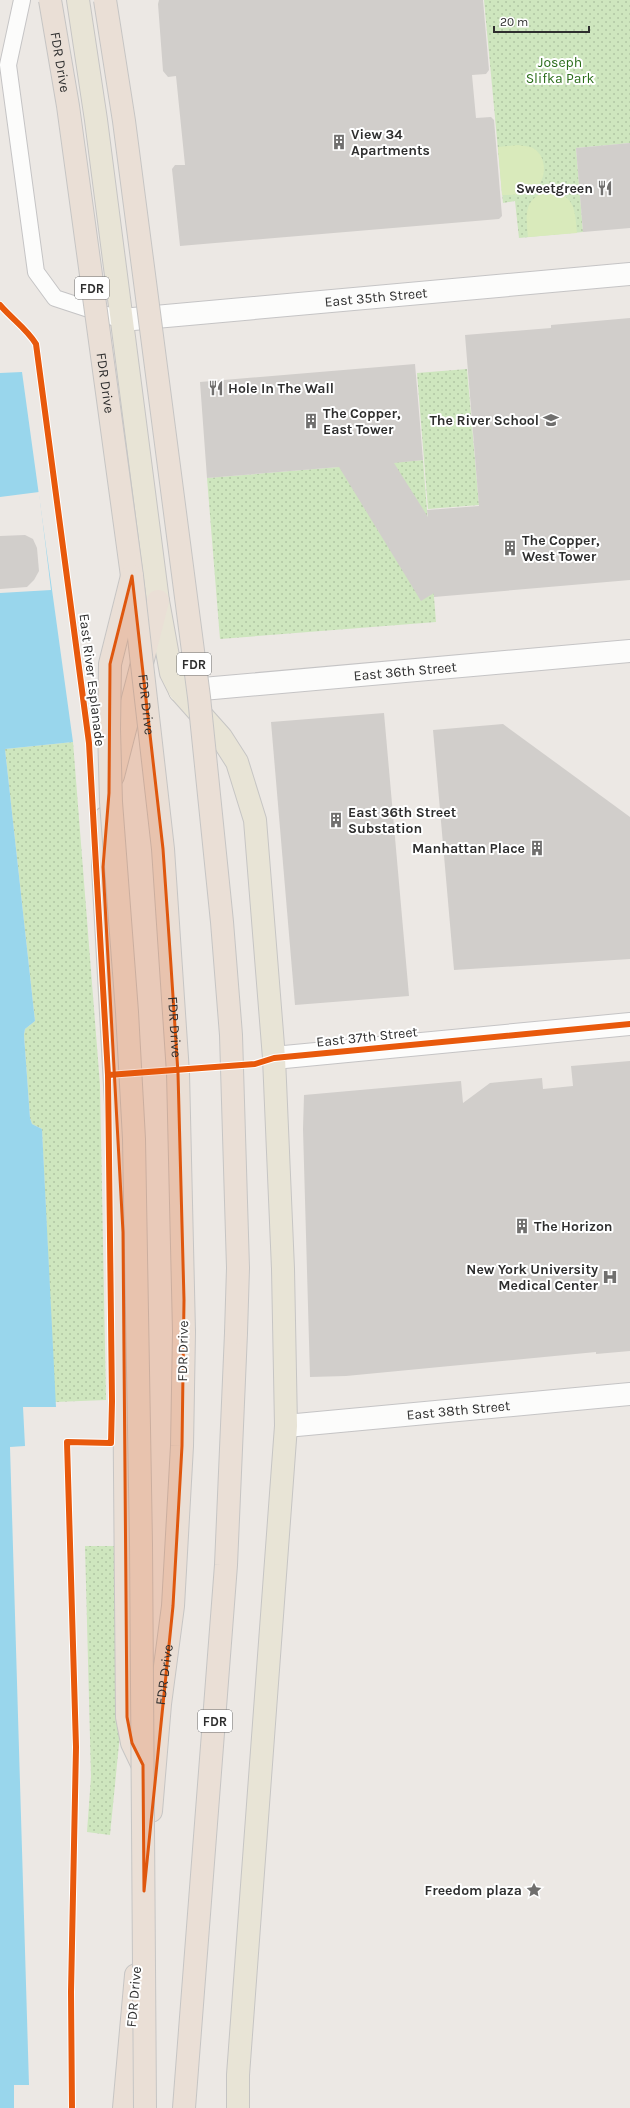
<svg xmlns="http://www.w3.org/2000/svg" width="630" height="2108" font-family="Karla,sans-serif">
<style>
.park{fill:url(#park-dots)}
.pitch{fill:#d9eabb}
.water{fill:#99d6ec}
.pier{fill:#ece8e4}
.building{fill:#d1cecb}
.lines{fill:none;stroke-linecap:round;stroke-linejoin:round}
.lane-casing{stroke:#c5c4c5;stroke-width:18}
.street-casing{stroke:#c5c4c5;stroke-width:24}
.secondary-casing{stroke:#c5c4c5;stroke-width:24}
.primary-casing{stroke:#c6c5c4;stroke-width:24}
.highway-casing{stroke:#c6c5c4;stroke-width:24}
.lane{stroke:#fcfcfb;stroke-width:16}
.street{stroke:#fcfcfb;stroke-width:22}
.secondary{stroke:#fcfcfb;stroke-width:22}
.primary{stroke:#e8e4d6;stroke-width:22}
.highway{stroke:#eadfd6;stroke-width:22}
.highway-bridge-casing{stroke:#c6c5c4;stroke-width:24;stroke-linecap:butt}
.highway-bridge{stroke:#eadfd6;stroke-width:22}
.cycleway-casing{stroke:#fff;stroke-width:8}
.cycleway{stroke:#e8590c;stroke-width:6}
.marked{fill:#df570e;fill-opacity:0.2;stroke:#df570e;stroke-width:3;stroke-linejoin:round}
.labels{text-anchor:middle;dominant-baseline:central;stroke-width:4;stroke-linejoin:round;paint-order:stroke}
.shield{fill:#fff;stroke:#6d6d6d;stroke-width:1}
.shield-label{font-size:13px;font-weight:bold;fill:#2e2e2e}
.park-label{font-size:14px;fill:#2c6e1b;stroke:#fff}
.street-label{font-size:14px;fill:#2e2e2e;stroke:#fff}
.poi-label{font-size:14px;font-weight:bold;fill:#2e2e2e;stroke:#fff;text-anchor:start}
</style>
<defs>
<pattern id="park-dots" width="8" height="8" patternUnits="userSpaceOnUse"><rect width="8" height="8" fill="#cee6be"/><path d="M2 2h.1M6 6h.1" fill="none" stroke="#b1c6a4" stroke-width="1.8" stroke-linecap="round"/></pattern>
</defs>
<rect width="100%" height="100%" fill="#ece8e4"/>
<!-- park -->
<g class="park">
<polygon points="484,0 630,0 630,143 576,148 583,232 519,238 515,201 503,203"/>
<polygon points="467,369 479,505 428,509 417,373"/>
<polygon points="423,460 436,622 220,639 207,478"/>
<polygon points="73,742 100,1085 106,1400 55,1402 42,1129 32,1124 30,1118 24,1035 25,1029 35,1021 5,749"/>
<polygon points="85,1546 120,1546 121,1724 110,1835 87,1832 91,1777"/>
</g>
<!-- pitch -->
<g class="pitch">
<path d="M518 145C522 146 527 146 531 147 547 154 548 178 535 189 527 195 512 195 502 195L498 147Z"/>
<path d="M548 190C575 195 575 209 577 233L528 237C526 213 523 200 548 190Z"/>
</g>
<!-- water -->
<polygon class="water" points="22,372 73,742 5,749 35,1021 25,1029 24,1035 30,1118 32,1124 42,1129 56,1407 23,1407 25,1446 10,1447 29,2085 14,2085 14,2108 0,2108 0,373"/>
<!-- pier -->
<polygon class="pier" points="39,492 51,590 0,593 0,497"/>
<!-- building -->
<g class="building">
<polygon points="159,0 483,0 489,70 486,74 472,75 476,118 491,117 494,120 502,216 499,219 180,246 172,169 175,165 185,165 176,76 168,77 163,71 158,4"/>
<polygon points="630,143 630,228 583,232 576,148"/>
<polygon points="630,318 630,580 434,597 434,593 421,601 339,467 207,478 200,382 415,364 423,460 394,463 428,517 427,510 479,506 465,335 551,328 551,325"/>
<polygon points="25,535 33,539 37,548 39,571 34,580 27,587 0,589 0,536"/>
<polygon points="384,713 409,996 295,1005 271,722"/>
<polygon points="503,724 630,817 630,959 454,970 433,730"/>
<polygon points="630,1061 630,1351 596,1354 596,1352 346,1376 310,1377 303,1129 304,1095 461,1081 463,1103 490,1083 542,1078 543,1089 573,1086 571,1066"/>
</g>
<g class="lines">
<defs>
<polyline id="lane" points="22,0 8,65 36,272 55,298 122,320"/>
<g id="street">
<path id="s1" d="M122 320 630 274"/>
<path id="s2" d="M180 691 630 651"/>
<path id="s3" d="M286 1426 630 1394"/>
</g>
<polyline id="secondary" points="274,1058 630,1024"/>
<polyline id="primary" points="78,0 96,120 158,601 171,673 180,691 221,737 237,762 255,820 274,1058 283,1269 286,1426 238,2075 238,2108"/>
<g id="highway">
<polyline points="113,776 158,601"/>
<polyline points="105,818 103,867 123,1232 127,1717 132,1743 143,1766"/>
<path id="s4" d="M151 1811 160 1704 173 1606 182 1446 184 1332"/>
<polyline points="124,2108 136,1975"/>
<polyline points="184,2108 226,1565 236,1333"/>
</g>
</defs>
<!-- lane casing -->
<use href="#lane" class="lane-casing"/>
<!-- street casing -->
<use href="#street" class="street-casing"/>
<!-- secondary casing -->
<use href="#secondary" class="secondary-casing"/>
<!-- primary casing -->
<use href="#primary" class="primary-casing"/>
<!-- highway casing -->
<use href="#highway" class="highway-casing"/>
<!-- lane -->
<use href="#lane" class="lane"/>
<!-- street -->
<use href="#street" class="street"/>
<!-- secondary -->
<use href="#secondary" class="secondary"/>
<!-- primary -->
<use href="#primary" class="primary"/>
<!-- highway -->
<use href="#highway" class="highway"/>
<defs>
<g id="highway-bridge">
<path id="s5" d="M50 0 68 106 132 576 163 849 178 1073 184 1332"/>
<polyline points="105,0 124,121 199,697 222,922 231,1035 238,1268 236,1333"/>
<polyline points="132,576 110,664 109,729 111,802 127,1012 134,1139 141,1544 145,2108"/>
</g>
</defs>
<!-- highway-bridge casing -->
<use href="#highway-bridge" class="highway-bridge-casing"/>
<!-- highway-bridge -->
<use href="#highway-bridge" class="highway-bridge"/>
<defs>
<g id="cycleway">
<path d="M0 305C12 319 27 329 36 344L89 743 108 1075 112 1401 111 1443 67 1442 76 1747 71 1992 72 2108"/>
<polyline points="108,1075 255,1064 274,1058 630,1024"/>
</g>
</defs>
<!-- cycleway casing -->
<use href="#cycleway" class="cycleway-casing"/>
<!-- cycleway -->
<use href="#cycleway" class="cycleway"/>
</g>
<!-- marked area -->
<path class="marked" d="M132 576 163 849 171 966 178 1073 184 1300 182 1446 173 1606 144 1891 143 1765 132 1743 127 1717 123 1232 103 867 109 793 110 664Z"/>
<!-- icons -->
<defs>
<symbol id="building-bare" viewBox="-9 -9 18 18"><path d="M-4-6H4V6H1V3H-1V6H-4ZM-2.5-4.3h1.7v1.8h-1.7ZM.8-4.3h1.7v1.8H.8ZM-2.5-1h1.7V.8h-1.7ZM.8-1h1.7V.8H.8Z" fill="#706f6e" stroke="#fff" stroke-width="2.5" paint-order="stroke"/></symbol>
<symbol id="restaurant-bare" viewBox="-9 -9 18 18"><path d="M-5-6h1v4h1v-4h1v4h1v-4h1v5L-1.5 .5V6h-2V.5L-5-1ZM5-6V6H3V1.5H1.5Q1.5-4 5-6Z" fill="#706f6e" stroke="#fff" stroke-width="2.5" paint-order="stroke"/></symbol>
<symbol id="school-bare" viewBox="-9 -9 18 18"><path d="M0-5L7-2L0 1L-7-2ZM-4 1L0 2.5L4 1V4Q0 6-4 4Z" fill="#706f6e" stroke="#fff" stroke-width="2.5" paint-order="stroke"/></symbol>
<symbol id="hospital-bare" viewBox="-9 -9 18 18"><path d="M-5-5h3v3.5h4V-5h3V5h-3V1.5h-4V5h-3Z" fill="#706f6e" stroke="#fff" stroke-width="2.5" paint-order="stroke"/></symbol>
<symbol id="sight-bare" viewBox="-9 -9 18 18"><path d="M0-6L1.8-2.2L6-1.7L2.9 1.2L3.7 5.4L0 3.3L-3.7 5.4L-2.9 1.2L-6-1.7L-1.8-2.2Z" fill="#706f6e" stroke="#fff" stroke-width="2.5" paint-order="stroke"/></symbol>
</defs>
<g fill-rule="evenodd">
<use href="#building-bare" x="328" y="131" width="22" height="22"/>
<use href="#restaurant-bare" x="594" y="177" width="22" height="22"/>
<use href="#restaurant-bare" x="205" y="377" width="22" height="22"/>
<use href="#school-bare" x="540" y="409" width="22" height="22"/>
<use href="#building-bare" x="300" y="410" width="22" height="22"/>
<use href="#building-bare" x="499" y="537" width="22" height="22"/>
<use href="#building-bare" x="325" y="809" width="22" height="22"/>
<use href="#building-bare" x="526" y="837" width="22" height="22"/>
<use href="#building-bare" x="511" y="1215" width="22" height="22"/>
<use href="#hospital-bare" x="599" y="1266" width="22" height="22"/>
<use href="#sight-bare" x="523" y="1879" width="22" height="22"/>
</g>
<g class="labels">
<!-- shield labels -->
<g class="shield">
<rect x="75" y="277" width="34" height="22" rx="3"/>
<rect x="177" y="653" width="34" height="22" rx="3"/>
<rect x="198" y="1710" width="34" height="22" rx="3"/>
</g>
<g class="shield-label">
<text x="92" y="288">FDR</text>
<text x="194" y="664">FDR</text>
<text x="215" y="1721">FDR</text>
</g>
<!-- park labels -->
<g class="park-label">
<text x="560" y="62">Joseph<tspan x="560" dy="16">Slifka Park</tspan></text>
</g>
<!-- street labels -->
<g class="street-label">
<text stroke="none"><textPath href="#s5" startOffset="63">FDR Drive</textPath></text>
<text stroke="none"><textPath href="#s1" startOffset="255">East 35th Street</textPath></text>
<text stroke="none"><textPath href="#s5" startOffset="387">FDR Drive</textPath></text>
<text stroke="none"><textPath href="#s2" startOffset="226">East 36th Street</textPath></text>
<text transform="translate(92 680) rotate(83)">East River Esplanade</text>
<text stroke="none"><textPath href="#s5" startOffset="711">FDR Drive</textPath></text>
<text stroke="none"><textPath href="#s5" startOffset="1035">FDR Drive</textPath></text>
<text transform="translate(367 1037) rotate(-6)">East 37th Street</text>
<text transform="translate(183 1351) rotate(-89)">FDR Drive</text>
<text stroke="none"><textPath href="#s3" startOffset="173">East 38th Street</textPath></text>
<text stroke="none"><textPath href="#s4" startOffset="137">FDR Drive</textPath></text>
<text transform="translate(134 1997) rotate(-85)">FDR Drive</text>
</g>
<!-- poi labels -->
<g class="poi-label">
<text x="351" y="134">View 34<tspan x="351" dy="16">Apartments</tspan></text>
<text x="593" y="188" text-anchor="end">Sweetgreen</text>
<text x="228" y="388">Hole In The Wall</text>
<text x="323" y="413">The Copper,<tspan x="323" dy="16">East Tower</tspan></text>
<text x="539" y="420" text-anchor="end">The River School</text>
<text x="522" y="540">The Copper,<tspan x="522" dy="16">West Tower</tspan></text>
<text x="348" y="812">East 36th Street<tspan x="348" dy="16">Substation</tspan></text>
<text x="525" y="848" text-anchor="end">Manhattan Place</text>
<text x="534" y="1226">The Horizon</text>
<text x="598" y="1269" text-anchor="end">New York University<tspan x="598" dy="16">Medical Center</tspan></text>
<text x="522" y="1890" text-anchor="end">Freedom plaza</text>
</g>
</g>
<!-- scale -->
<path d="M494 26v6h95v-6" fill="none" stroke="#2e2e2e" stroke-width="2"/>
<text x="500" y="26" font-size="12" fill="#2e2e2e" stroke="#ffffff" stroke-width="3" paint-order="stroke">20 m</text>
</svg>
